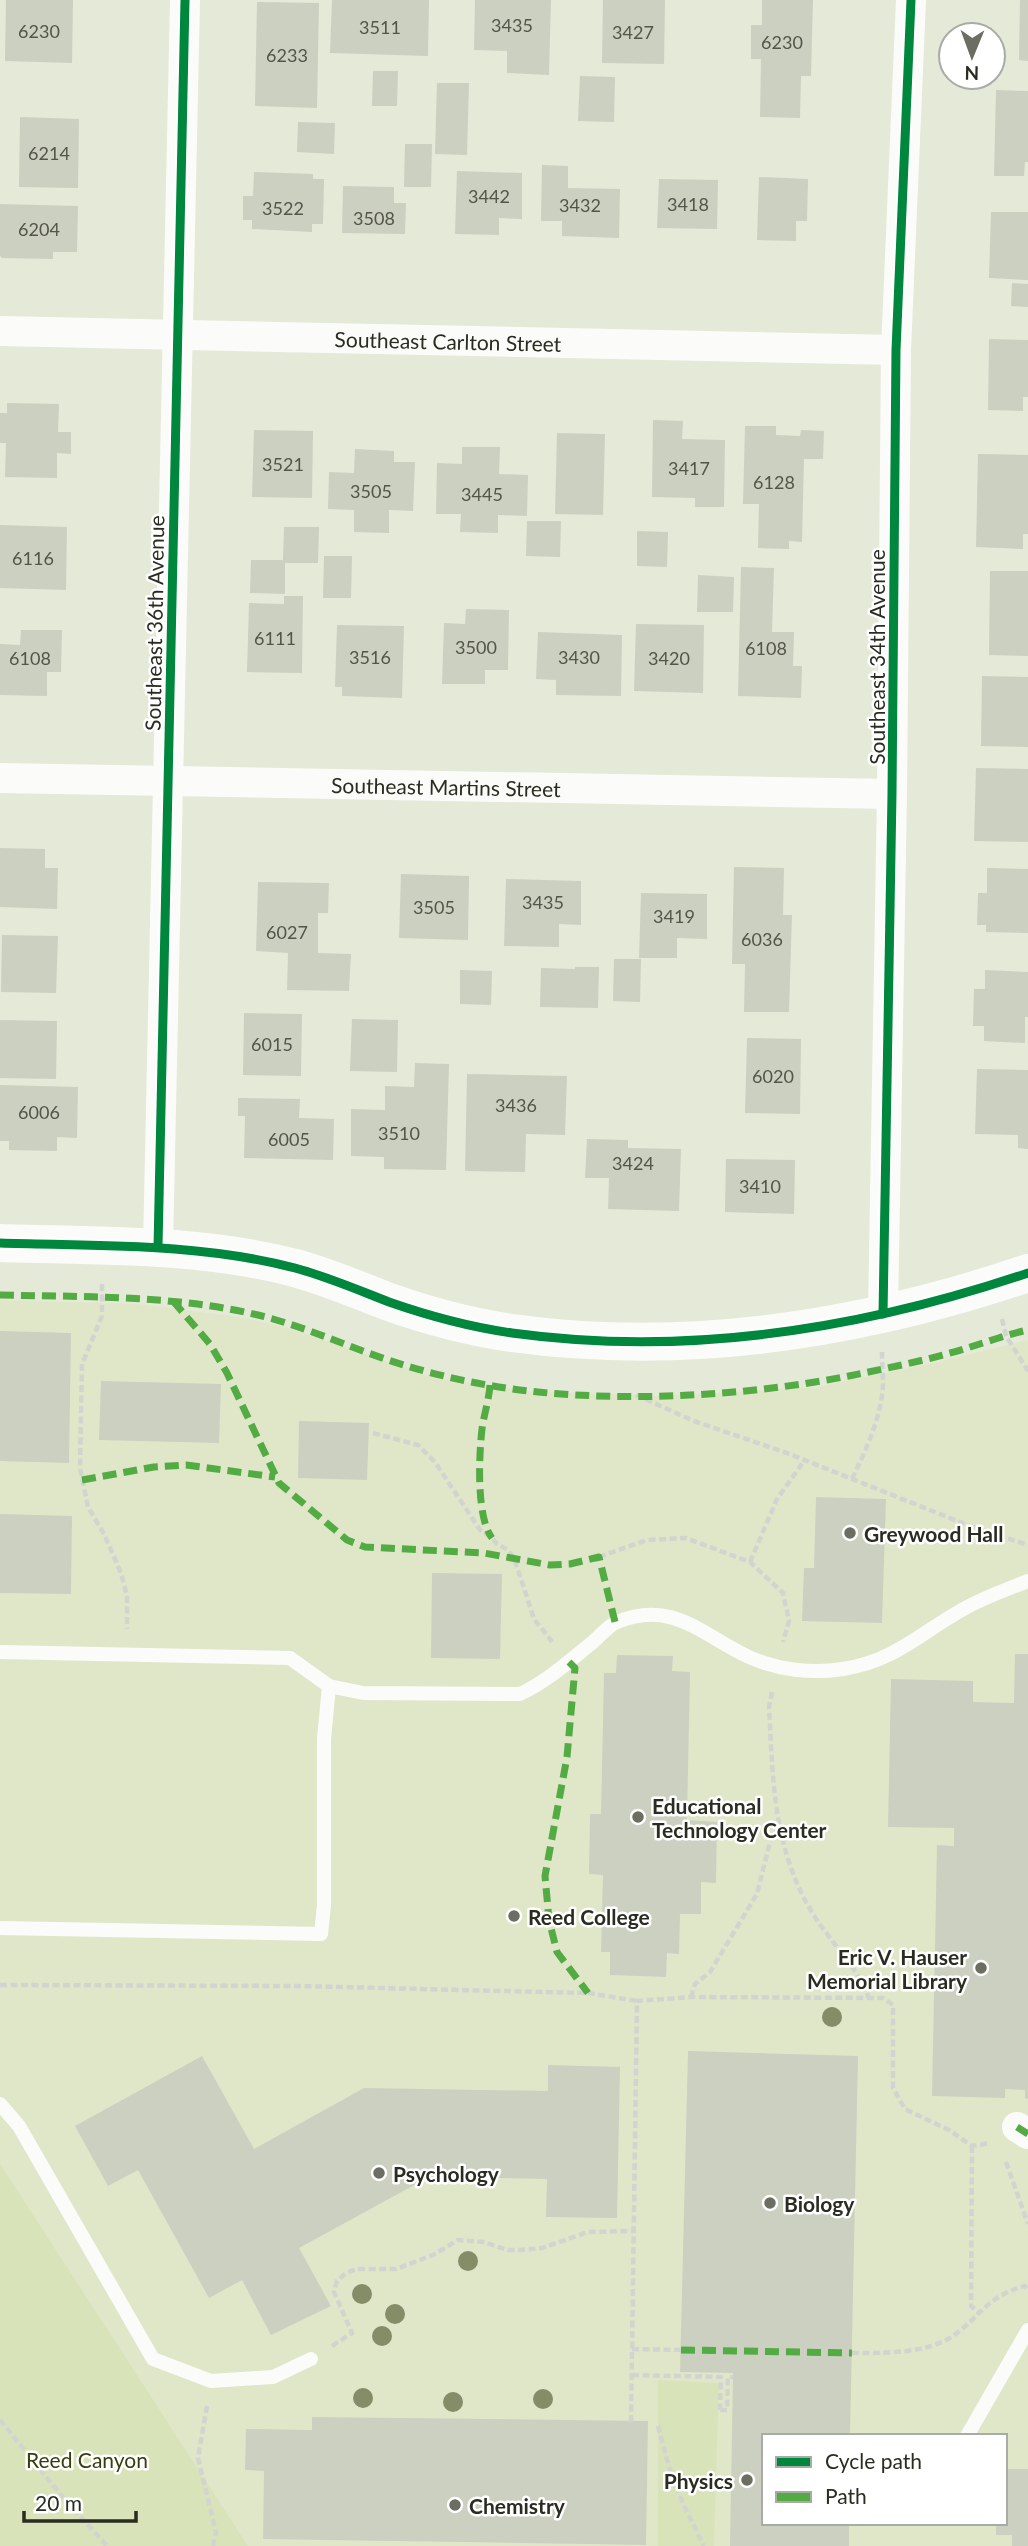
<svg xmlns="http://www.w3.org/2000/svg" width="1028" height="2546" font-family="Lato,sans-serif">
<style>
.built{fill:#e0e7c9;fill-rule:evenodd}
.green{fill:#d9e3b9}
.building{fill:#ccd0c1}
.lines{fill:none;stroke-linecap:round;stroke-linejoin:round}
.path{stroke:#d2d4cf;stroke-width:4.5;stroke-dasharray:7 3.5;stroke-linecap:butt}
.lane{stroke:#fbfcf9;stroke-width:14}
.street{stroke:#fbfcf9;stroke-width:30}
.secondary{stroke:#fbfcf9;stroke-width:38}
.quiet{stroke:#53ab43;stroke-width:7;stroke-dasharray:14 7;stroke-linecap:butt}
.cycleway-casing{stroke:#fff;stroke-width:13}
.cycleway{stroke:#00873e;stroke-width:9}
.tree{fill:#858c68}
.poi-dot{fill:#6b6e60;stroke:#fff;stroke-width:2.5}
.labels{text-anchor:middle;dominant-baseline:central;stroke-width:5;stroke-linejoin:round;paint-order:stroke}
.number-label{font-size:18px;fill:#525548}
.street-label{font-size:21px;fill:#292c20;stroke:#fff}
.poi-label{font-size:21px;font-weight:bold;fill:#292c20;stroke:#fff;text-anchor:start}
.park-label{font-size:21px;fill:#363f0d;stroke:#fff}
</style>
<rect width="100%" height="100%" fill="#e5e9d8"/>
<!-- built -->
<path class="built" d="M0 1300 138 1304 239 1317 284 1327 437 1378 525 1391 663 1396 817 1387 938 1362 1028 1340V2546H0ZM764 2436H1005V2523H764Z"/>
<!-- green -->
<g class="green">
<polygon points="0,2164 248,2546 0,2546"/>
<polygon points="658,2380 719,2383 714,2546 658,2546"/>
</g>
<!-- building -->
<g class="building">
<polygon points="6,0 73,0 72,63 5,61"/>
<polygon points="332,0 429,0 428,56 330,53"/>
<polygon points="475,0 551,0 549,75 507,73 507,51 474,50"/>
<polygon points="603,0 665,0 664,64 602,63"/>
<polygon points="762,0 813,0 811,76 801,76 800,118 760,117 761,59 751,59 751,25 762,25"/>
<polygon points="1020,0 1028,0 1028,61 1019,60"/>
<polygon points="257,2 319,3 317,108 255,106"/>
<polygon points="373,71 398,71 397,106 372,106"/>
<polygon points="580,76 615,77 614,122 578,121"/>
<polygon points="437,83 469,83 467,155 435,154"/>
<polygon points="996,90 1028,91 1028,162 1025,162 1024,176 994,176"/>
<polygon points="20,117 79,119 78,188 19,187"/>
<polygon points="298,122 335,123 334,154 297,152"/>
<polygon points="405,144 432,144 431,187 404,187"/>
<polygon points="542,165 568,166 568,188 620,189 619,238 562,236 562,221 541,221"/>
<polygon points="457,171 522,173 522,219 499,218 499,235 455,234"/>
<polygon points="254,172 313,174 313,179 324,179 323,224 312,224 312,232 252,229 252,220 243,220 243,196 253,196"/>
<polygon points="759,177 808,179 807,221 796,221 796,241 757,240"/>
<polygon points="659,179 718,180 717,229 657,228"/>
<polygon points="343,186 394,187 394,203 406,203 405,234 342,233"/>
<polygon points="0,204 78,206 77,252 53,252 53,259 2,258 0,256"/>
<polygon points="991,212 1028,212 1028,280 989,278"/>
<polygon points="1012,283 1028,284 1028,307 1011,306"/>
<polygon points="989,339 1028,340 1028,397 1023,397 1023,411 988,410"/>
<polygon points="7,403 59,404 58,432 71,432 71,454 57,453 57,478 5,477 6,443 0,443 0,413 7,413"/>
<polygon points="653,420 683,421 682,439 725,440 724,507 695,507 695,498 652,497"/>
<polygon points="745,426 776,426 776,435 800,436 801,430 824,431 823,459 804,459 802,542 789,541 789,549 758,548 759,504 743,504"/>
<polygon points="254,430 313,431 312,498 252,497"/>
<polygon points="557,433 605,434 603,515 555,514"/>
<polygon points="462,447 500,447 499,474 528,475 527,516 498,515 498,533 460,532 461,514 436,514 437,463 462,464"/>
<polygon points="355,449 394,451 394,462 415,462 413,511 389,510 389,533 354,532 354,510 328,509 329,472 354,473"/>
<polygon points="978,454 1028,455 1028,534 1023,534 1023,549 976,547"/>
<polygon points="527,521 561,521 560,557 526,556"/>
<polygon points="0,525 67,527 66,590 0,588"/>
<polygon points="284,527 319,527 318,563 285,563 285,594 250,593 251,560 283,560"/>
<polygon points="637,531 668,532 667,567 637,566"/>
<polygon points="324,556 352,556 351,598 323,598"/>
<polygon points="741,567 774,568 772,632 794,632 793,666 802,666 801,698 738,696"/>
<polygon points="990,571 1028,571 1028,656 989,655"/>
<polygon points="698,575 734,577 733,612 697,612"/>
<polygon points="284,596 303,596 302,673 247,672 249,603 284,604"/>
<polygon points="466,609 509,610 508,670 485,670 485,684 442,684 444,623 465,624"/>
<polygon points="636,624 704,625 703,693 634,691"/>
<polygon points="337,625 404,626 402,698 342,696 342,687 335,687"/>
<polygon points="21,630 62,630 61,672 47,672 47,696 0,695 0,644 20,645"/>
<polygon points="538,632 622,635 621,696 556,695 556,680 536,679"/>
<polygon points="982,676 1028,677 1028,747 981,746"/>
<polygon points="976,768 1028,769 1028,842 974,841"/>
<polygon points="0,848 45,849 45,868 58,868 57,909 0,907"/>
<polygon points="734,867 784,868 783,915 792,915 789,1012 744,1012 745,964 732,964"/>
<polygon points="987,868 1028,869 1028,933 986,932 986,925 977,925 978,893 987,893"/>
<polygon points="401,874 469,876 468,940 399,938"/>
<polygon points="506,879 581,881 581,925 559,924 559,947 504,946"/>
<polygon points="258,882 329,883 328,913 318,913 318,953 351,954 349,991 287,990 288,953 256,951"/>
<polygon points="641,893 707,894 707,939 677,938 677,958 639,958"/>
<polygon points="2,935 58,936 56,993 1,992"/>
<polygon points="614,959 641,959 640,1002 613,1001"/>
<polygon points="575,967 599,967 598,1008 540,1007 541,968 575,969"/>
<polygon points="460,970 492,971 491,1005 460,1004"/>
<polygon points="985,970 1028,972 1028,1017 1025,1017 1025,1043 984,1041 984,1026 973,1026 974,989 985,989"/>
<polygon points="244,1013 302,1014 301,1076 243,1075"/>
<polygon points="352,1019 398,1020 397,1072 350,1071"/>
<polygon points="0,1020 57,1021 56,1079 0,1078"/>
<polygon points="747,1038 801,1039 800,1114 745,1113"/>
<polygon points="415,1063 449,1064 446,1170 384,1169 384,1157 351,1156 351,1109 385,1110 385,1086 414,1087"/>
<polygon points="977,1069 1028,1070 1028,1149 1018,1148 1018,1135 975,1134"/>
<polygon points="467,1074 567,1076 565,1135 526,1134 525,1172 465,1171"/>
<polygon points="0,1085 78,1087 77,1138 57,1137 57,1151 9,1150 9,1141 0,1141"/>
<polygon points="238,1098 300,1099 299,1118 334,1119 333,1160 244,1158 245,1116 238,1116"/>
<polygon points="587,1139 628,1140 628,1148 681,1149 679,1211 608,1209 609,1178 585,1178"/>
<polygon points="726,1159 795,1160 794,1214 725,1212"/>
<polygon points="0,1331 71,1333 69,1463 0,1461"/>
<polygon points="101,1381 221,1384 219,1443 99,1440"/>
<polygon points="299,1421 369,1423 367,1480 298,1478"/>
<polygon points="816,1497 886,1499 882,1623 802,1621 804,1568 814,1568"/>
<polygon points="0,1514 72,1516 71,1594 0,1593"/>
<polygon points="432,1573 502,1574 500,1659 431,1658"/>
<polygon points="1015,1654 1028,1654 1028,2099 1025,2098 1025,2090 1005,2089 1005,2098 932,2096 937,1845 954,1846 954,1828 888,1827 891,1679 973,1681 973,1702 1014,1703"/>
<polygon points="617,1655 673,1656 672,1671 690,1672 687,1820 717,1822 716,1883 701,1882 701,1914 680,1914 679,1954 667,1953 666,1977 610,1975 610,1952 601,1952 603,1875 589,1874 590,1814 601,1814 604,1673 616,1673"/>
<polygon points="688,2051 858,2056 850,2436 764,2436 764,2523 849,2523 849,2546 730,2546 733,2373 680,2372"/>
<polygon points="202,2056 254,2149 364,2088 548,2091 548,2065 620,2067 617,2218 546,2217 547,2179 429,2177 299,2248 331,2306 271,2335 242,2280 209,2298 138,2170 108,2186 75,2126"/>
<polygon points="312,2417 648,2421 646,2545 263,2539 264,2471 245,2470 246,2429 312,2430"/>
<polygon points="1005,2469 1028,2469 1028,2546 1012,2546 1012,2535 996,2535 996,2523 1005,2523"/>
</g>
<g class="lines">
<!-- path -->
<g class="path">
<polyline points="102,1284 102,1316 82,1364 80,1468 88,1507 104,1534 121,1573 127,1596 127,1629"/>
<polyline points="1002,1319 1006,1336 1028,1371"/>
<polyline points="636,1395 694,1421 787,1453 970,1526 1028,1545"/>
<polyline points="373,1433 418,1445 435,1462 480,1530 492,1538 497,1544 508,1550 514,1558 534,1619 554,1644"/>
<path d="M852 1479C866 1449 881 1419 883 1385 883 1374 882 1363 882 1352"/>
<polyline points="599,1557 647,1540 686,1538 750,1562 783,1593 789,1621 783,1642"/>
<polyline points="750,1562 777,1499 804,1461"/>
<path d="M772 1692 769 1707C773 1781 773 1849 813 1914 831 1943 857 1966 869 1998"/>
<polyline points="0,1985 297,1986 588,1993 637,2001"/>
<polyline points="691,1997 695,1984 710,1972 757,1894 770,1842 779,1827"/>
<path d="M972 2146 971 2306 979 2313C993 2299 1006 2291 1025 2286L1028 2290"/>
<polyline points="1006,2162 1028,2224"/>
<polyline points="332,2346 352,2333 334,2292 337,2281 346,2273 356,2269 396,2269 433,2255 458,2240 483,2242 508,2250 521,2250 542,2248 588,2232 634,2231"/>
<polyline points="632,2349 681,2350"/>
<path d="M852 2353C882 2353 929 2354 954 2335 963 2329 971 2321 979 2313"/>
<polyline points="632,2375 721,2377 720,2410"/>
<polyline points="207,2406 198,2458 216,2532 213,2546"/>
<polyline points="720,2410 727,2410 728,2377 733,2377"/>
<polyline points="0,2420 61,2495 107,2546"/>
<polyline points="631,2422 637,2001 691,1997 883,1998 893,2005 893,2088 905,2109 949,2130 972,2146 990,2143"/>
<polyline points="658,2426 669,2467 683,2504 704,2546"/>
</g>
<!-- lane -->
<g class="lane">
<path d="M0 1652 290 1658 329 1686 363 1693 520 1694C548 1681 569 1661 593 1642 600 1636 609 1625 617 1622 673 1599 703 1636 749 1657 778 1670 812 1674 843 1669 894 1661 918 1635 960 1611 982 1598 1005 1590 1028 1581"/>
<polyline points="0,1928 321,1934 324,1905 324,1739 329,1686"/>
<polyline points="0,2104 19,2126 153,2359 211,2381 273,2377 311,2359"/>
<polyline points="967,2436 1028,2330"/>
</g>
<!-- street -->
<g class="street">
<path id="s1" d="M0 331 896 350"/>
<path id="s2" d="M0 778 892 794"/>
<polyline points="158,1247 185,0"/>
<polyline points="883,1314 892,794 896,350 911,0"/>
<polyline points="1017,2127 1028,2134"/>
</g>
<!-- secondary -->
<path class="secondary" d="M0 1243C98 1246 199 1243 295 1268 328 1277 358 1290 389 1302 429 1316 470 1327 512 1333 686 1357 863 1329 1028 1273"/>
<!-- quiet -->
<g class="quiet">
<path d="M0 1295C86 1297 174 1295 258 1315 303 1326 344 1345 388 1360 436 1376 488 1387 538 1392 638 1402 750 1395 849 1376 888 1368 929 1360 967 1348 987 1342 1008 1334 1028 1330"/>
<polyline points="173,1301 210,1344 227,1373 279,1483 347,1540 365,1547 484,1553 550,1565 570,1564 599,1557 615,1622"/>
<path d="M490 1385C489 1400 484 1414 482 1429 479 1455 476 1517 492 1538"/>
<polyline points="82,1480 154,1467 186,1465 275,1477"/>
<polyline points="569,1662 575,1668 567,1757 545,1876 549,1920 557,1952 588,1993"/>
<polyline points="1017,2127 1028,2134"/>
<polyline points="681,2350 852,2353"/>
</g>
<defs>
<g id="cycleway">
<path d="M0 1243C98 1246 199 1243 295 1268 328 1277 358 1290 389 1302 429 1316 470 1327 512 1333 686 1357 863 1329 1028 1273"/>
<polyline points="158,1247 185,0"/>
<polyline points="883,1314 892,794 896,350 911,0"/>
</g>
</defs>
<!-- cycleway casing -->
<use href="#cycleway" class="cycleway-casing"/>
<!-- cycleway -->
<use href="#cycleway" class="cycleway"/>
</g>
<!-- trees -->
<g class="tree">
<circle cx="832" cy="2017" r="10"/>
<circle cx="468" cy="2261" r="10"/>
<circle cx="362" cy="2294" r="10"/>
<circle cx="395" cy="2314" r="10"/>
<circle cx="382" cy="2336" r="10"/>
<circle cx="363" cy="2398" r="10"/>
<circle cx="543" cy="2399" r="10"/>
<circle cx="453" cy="2402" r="10"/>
</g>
<!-- markers -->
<g class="poi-dot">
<circle cx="850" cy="1533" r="7"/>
<circle cx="638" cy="1817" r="7"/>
<circle cx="514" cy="1916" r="7"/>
<circle cx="981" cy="1968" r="7"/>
<circle cx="379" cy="2173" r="7"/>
<circle cx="770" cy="2203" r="7"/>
<circle cx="747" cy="2480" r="7"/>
<circle cx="455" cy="2505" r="7"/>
</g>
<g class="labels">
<!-- number labels -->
<g class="number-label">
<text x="512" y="25">3435</text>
<text x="380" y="27">3511</text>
<text x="39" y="31">6230</text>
<text x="633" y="32">3427</text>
<text x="782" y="42">6230</text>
<text x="287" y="55">6233</text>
<text x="49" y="153">6214</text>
<text x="489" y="196">3442</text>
<text x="688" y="204">3418</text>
<text x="580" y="205">3432</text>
<text x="283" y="208">3522</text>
<text x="374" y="218">3508</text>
<text x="39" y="229">6204</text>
<text x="283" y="464">3521</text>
<text x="689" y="468">3417</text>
<text x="774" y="482">6128</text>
<text x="371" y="491">3505</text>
<text x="482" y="494">3445</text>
<text x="33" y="558">6116</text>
<text x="275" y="638">6111</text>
<text x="476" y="647">3500</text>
<text x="766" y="648">6108</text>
<text x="370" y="657">3516</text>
<text x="579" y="657">3430</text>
<text x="30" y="658">6108</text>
<text x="669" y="658">3420</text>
<text x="543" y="902">3435</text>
<text x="434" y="907">3505</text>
<text x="674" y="916">3419</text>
<text x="287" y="932">6027</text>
<text x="762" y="939">6036</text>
<text x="272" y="1044">6015</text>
<text x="773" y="1076">6020</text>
<text x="516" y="1105">3436</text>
<text x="39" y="1112">6006</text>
<text x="399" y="1133">3510</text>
<text x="289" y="1139">6005</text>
<text x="633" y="1163">3424</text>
<text x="760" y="1186">3410</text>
</g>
<!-- street labels -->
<g class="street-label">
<text stroke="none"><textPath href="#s1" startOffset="448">Southeast Carlton Street</textPath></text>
<text transform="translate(154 623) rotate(-89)">Southeast 36th Avenue</text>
<text transform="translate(876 657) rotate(-90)">Southeast 34th Avenue</text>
<text stroke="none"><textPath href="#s2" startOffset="446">Southeast Martins Street</textPath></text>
</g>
<!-- poi labels -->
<g class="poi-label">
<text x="864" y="1533">Greywood Hall</text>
<text x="652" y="1805">Educational<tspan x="652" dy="24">Technology Center</tspan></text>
<text x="528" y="1916">Reed College</text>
<text x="967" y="1956" text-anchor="end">Eric V. Hauser<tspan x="967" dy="24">Memorial Library</tspan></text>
<text x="393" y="2173">Psychology</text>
<text x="784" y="2203">Biology</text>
<text x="733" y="2480" text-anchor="end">Physics</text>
<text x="469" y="2505">Chemistry</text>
</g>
<!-- park labels -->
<g class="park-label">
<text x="87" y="2459">Reed Canyon</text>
</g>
</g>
<!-- legend -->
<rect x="762" y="2434" width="245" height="91" fill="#ffffff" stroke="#a9aba6" stroke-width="2"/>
<rect x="776" y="2457" width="35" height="10" fill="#00873e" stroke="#a9aba6" stroke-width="2"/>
<text x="825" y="2469" font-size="21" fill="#292c20">Cycle path</text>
<rect x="776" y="2492" width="35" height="10" fill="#53ab43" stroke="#a9aba6" stroke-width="2"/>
<text x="825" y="2504" font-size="21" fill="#292c20">Path</text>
<!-- north arrow -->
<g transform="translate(972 56) rotate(181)"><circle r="33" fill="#ffffff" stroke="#a9aba6" stroke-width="2"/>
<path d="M0-5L12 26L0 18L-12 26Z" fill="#6b6e60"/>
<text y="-10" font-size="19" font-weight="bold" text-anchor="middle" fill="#292c20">N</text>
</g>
<!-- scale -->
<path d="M24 2511v10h112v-10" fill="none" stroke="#292c20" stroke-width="3.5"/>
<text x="35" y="2511" font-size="21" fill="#292c20" stroke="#ffffff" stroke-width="5" paint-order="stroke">20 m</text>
</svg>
